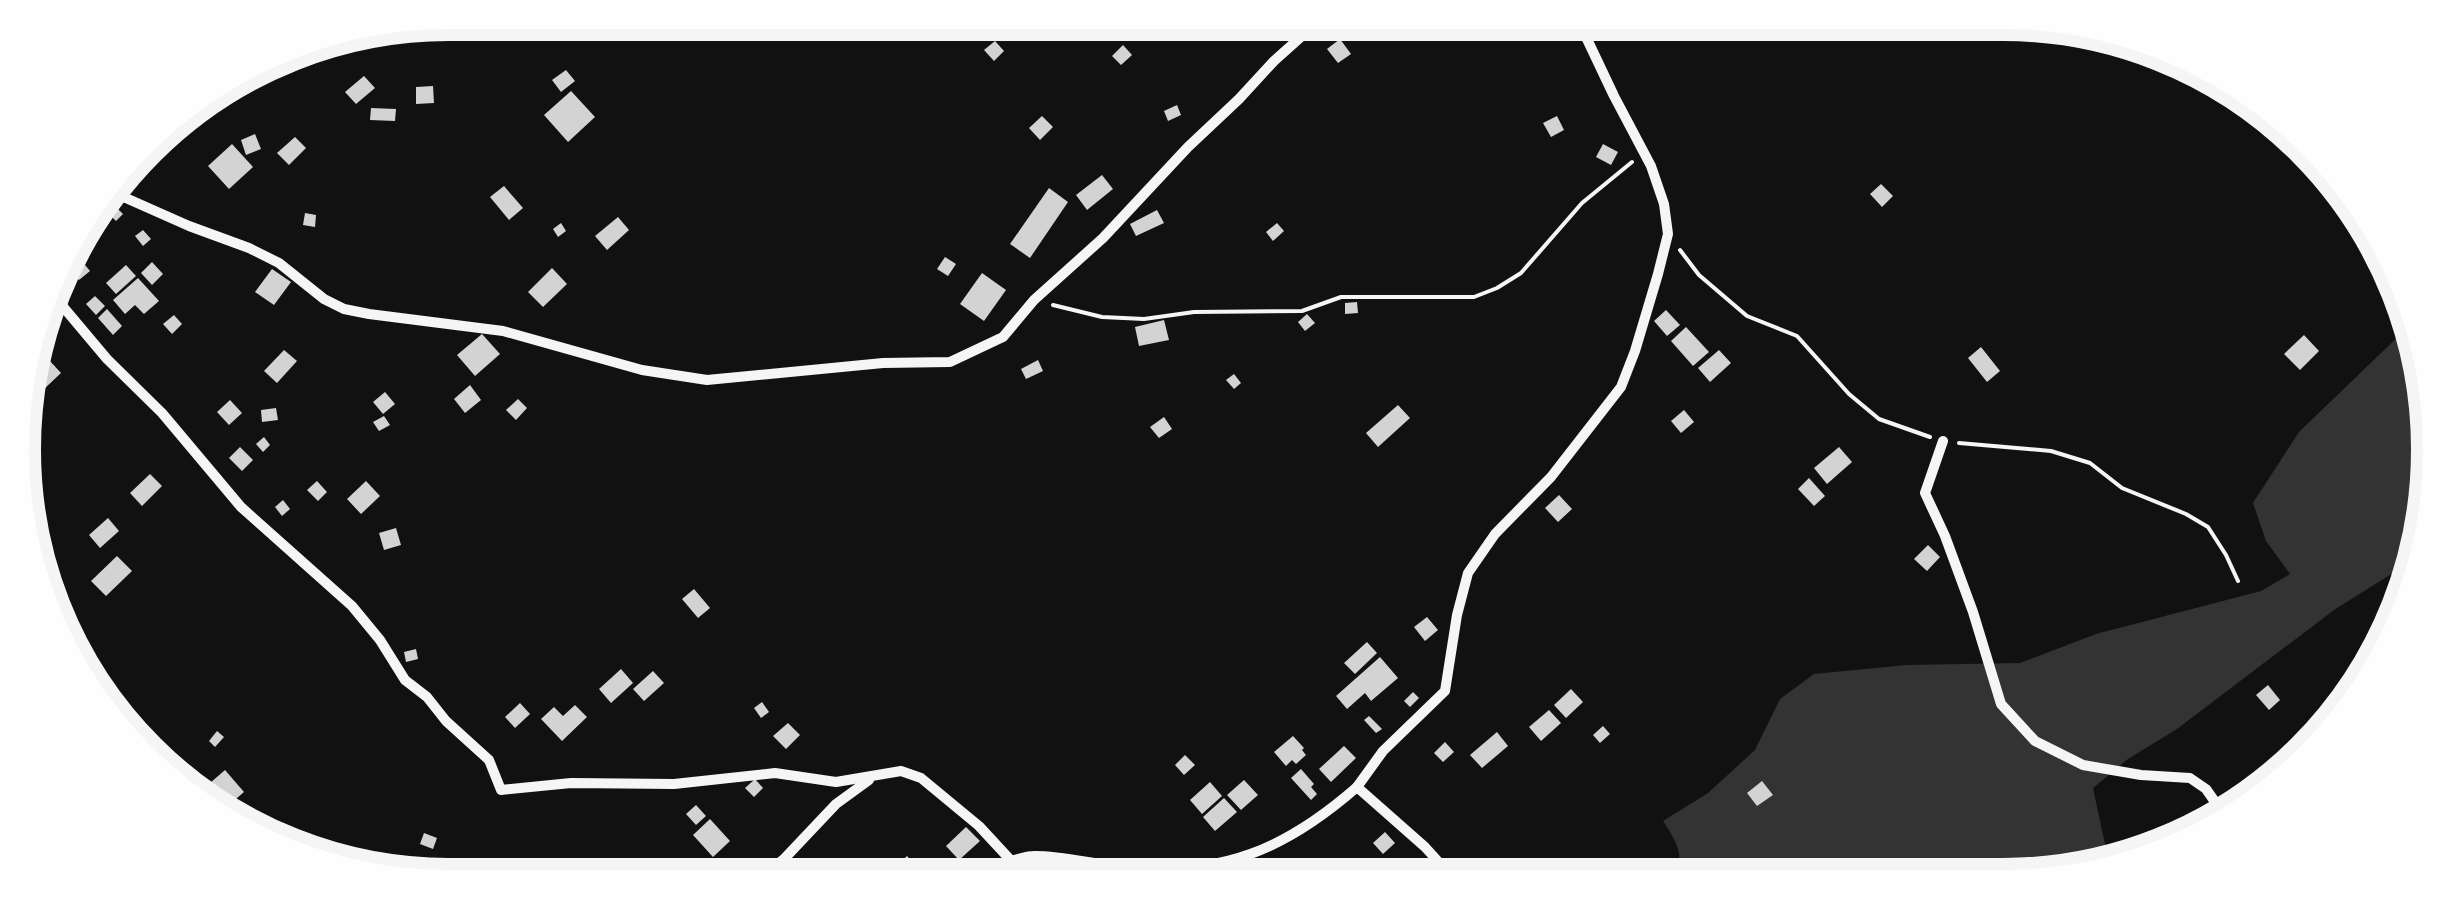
<svg xmlns="http://www.w3.org/2000/svg" width="2452" height="899" font-family="Georgia,serif">
<style>
.water{fill:#333}
.building{fill:#d3d3d3}
.lines{fill:none;stroke-linecap:round;stroke-linejoin:round}
.path{stroke:#f5f5f5;stroke-width:4}
.minor{stroke:#f5f5f5;stroke-width:10}
.rim{fill:none;stroke:#f5f5f5;stroke-width:12}
</style>
<rect width="100%" height="100%" fill="#111"/>
<!-- water -->
<path class="water" d="M2408 327 2431 394 2420 556 2334 610 2177 729 2128 759 2093 788 2106 849 2089 869 2059 878 1672 879C1688 857 1675 840 1663 821L1708 793 1755 750 1780 699 1814 674 1906 665 2020 663 2096 634 2261 591 2290 574 2266 541 2253 503 2299 432Z"/>
<!-- building -->
<g class="building">
<polygon points="967,19 980,25 973,38 960,32"/>
<polygon points="1368,24 1378,33 1371,40 1362,31"/>
<polygon points="1340,39 1351,54 1338,63 1327,49"/>
<polygon points="995,41 1004,51 994,61 984,50"/>
<polygon points="1123,45 1132,55 1121,65 1112,56"/>
<polygon points="566,70 575,81 561,92 552,80"/>
<polygon points="364,76 375,88 356,104 345,92"/>
<polygon points="433,86 434,103 416,104 416,87"/>
<polygon points="571,91 595,117 568,142 544,115"/>
<polygon points="1177,105 1181,115 1168,121 1164,111"/>
<polygon points="371,108 396,109 395,121 370,120"/>
<polygon points="1042,116 1053,127 1040,140 1029,128"/>
<polygon points="1557,116 1564,130 1551,137 1543,123"/>
<polygon points="255,134 261,149 246,155 241,140"/>
<polygon points="295,137 306,148 289,165 277,153"/>
<polygon points="232,144 253,167 229,189 208,166"/>
<polygon points="1603,144 1618,152 1611,165 1596,157"/>
<polygon points="1102,175 1113,189 1087,210 1076,195"/>
<polygon points="1881,184 1893,196 1882,207 1870,194"/>
<polygon points="504,186 523,208 509,220 490,197"/>
<polygon points="1049,188 1068,202 1030,258 1010,244"/>
<polygon points="115,206 123,214 116,221 108,213"/>
<polygon points="1157,210 1164,223 1136,236 1130,224"/>
<polygon points="305,213 316,215 315,227 303,225"/>
<polygon points="618,217 629,230 607,250 595,236"/>
<polygon points="561,223 566,231 558,237 553,229"/>
<polygon points="1277,223 1284,231 1273,241 1266,232"/>
<polygon points="143,230 151,239 143,246 135,236"/>
<polygon points="93,232 99,238 87,249 81,242"/>
<polygon points="945,257 956,264 948,276 937,269"/>
<polygon points="81,260 90,271 79,280 69,269"/>
<polygon points="152,262 163,274 152,285 141,273"/>
<polygon points="126,265 136,276 116,294 106,283"/>
<polygon points="552,268 567,284 543,307 528,292"/>
<polygon points="272,269 291,282 274,305 255,292"/>
<polygon points="982,273 1006,290 984,321 960,304"/>
<polygon points="138,278 159,301 144,314 135,305 125,314 113,300"/>
<polygon points="95,296 105,306 96,315 86,304"/>
<polygon points="1357,302 1358,313 1345,314 1345,303"/>
<polygon points="107,309 122,326 113,335 98,318"/>
<polygon points="1666,310 1680,325 1667,336 1654,321"/>
<polygon points="1307,314 1315,323 1305,331 1298,322"/>
<polygon points="174,315 182,324 172,334 163,324"/>
<polygon points="1164,320 1169,340 1139,346 1135,327"/>
<polygon points="1686,327 1709,352 1693,366 1671,341"/>
<polygon points="482,334 500,354 475,376 457,355"/>
<polygon points="2304,335 2319,351 2300,370 2284,354"/>
<polygon points="37,347 61,373 42,391 29,378 38,369 26,379"/>
<polygon points="1981,347 2000,371 1987,382 1968,358"/>
<polygon points="284,350 297,361 277,383 264,371"/>
<polygon points="1719,350 1731,363 1710,382 1698,368"/>
<polygon points="1038,360 1043,371 1026,379 1021,369"/>
<polygon points="1234,374 1241,383 1234,389 1226,380"/>
<polygon points="470,385 481,400 465,413 454,399"/>
<polygon points="22,389 36,403 22,417 21,393"/>
<polygon points="385,392 395,404 383,414 373,402"/>
<polygon points="518,399 527,408 516,420 506,410"/>
<polygon points="230,400 242,413 229,425 217,412"/>
<polygon points="1398,405 1410,418 1378,447 1366,433"/>
<polygon points="276,408 278,420 262,422 261,410"/>
<polygon points="1684,410 1694,422 1681,433 1671,421"/>
<polygon points="384,416 390,425 379,431 373,422"/>
<polygon points="1164,417 1172,429 1159,438 1150,427"/>
<polygon points="264,437 270,445 263,452 256,444"/>
<polygon points="240,447 253,460 242,471 229,458"/>
<polygon points="1839,447 1852,462 1827,484 1814,468"/>
<polygon points="150,474 162,486 142,506 130,493"/>
<polygon points="1809,478 1825,496 1814,506 1798,489"/>
<polygon points="317,481 327,492 318,501 307,490"/>
<polygon points="366,481 380,496 361,514 347,499"/>
<polygon points="1559,495 1572,509 1558,522 1545,508"/>
<polygon points="283,500 290,509 282,516 275,507"/>
<polygon points="108,518 119,531 100,548 89,535"/>
<polygon points="396,528 401,545 384,550 379,533"/>
<polygon points="1928,545 1940,557 1927,571 1914,559"/>
<polygon points="117,556 132,571 106,596 91,581"/>
<polygon points="694,589 710,608 698,618 682,599"/>
<polygon points="1427,617 1438,630 1425,641 1414,627"/>
<polygon points="1367,642 1377,653 1355,674 1344,663"/>
<polygon points="416,649 418,659 406,662 404,652"/>
<polygon points="1380,657 1398,678 1371,701 1365,693 1347,709 1336,696"/>
<polygon points="621,669 633,683 611,703 599,689"/>
<polygon points="653,671 664,683 644,701 633,689"/>
<polygon points="2268,685 2280,700 2269,710 2256,695"/>
<polygon points="1571,689 1583,702 1566,718 1554,705"/>
<polygon points="1413,692 1419,698 1410,707 1404,701"/>
<polygon points="762,702 769,712 761,718 754,708"/>
<polygon points="520,703 530,714 515,728 505,717"/>
<polygon points="575,705 587,717 562,741 541,719 554,707 563,716"/>
<polygon points="1549,710 1561,723 1541,741 1529,727"/>
<polygon points="1369,716 1382,729 1376,733 1364,720"/>
<polygon points="788,723 800,735 786,749 773,736"/>
<polygon points="1603,726 1610,734 1600,743 1593,735"/>
<polygon points="217,731 224,737 215,747 209,741"/>
<polygon points="1497,732 1508,746 1482,768 1470,755"/>
<polygon points="2300,734 2309,747 2297,756 2288,743"/>
<polygon points="1293,736 1304,748 1302,750 1306,755 1296,764 1292,760 1286,766 1274,752"/>
<polygon points="1445,742 1454,752 1443,762 1434,753"/>
<polygon points="1344,746 1356,758 1331,782 1319,769"/>
<polygon points="1185,755 1195,765 1184,775 1175,765"/>
<polygon points="1301,769 1314,784 1311,787 1317,794 1311,800 1291,778"/>
<polygon points="225,770 244,792 223,810 216,807 202,790"/>
<polygon points="755,779 763,788 754,797 745,788"/>
<polygon points="1244,780 1258,795 1241,810 1227,795"/>
<polygon points="1762,781 1773,795 1757,806 1747,793"/>
<polygon points="1210,782 1222,796 1202,814 1190,800"/>
<polygon points="1224,798 1237,812 1215,831 1203,817"/>
<polygon points="696,805 706,816 696,825 686,814"/>
<polygon points="710,819 730,841 713,857 693,835"/>
<polygon points="966,827 980,841 959,860 946,846"/>
<polygon points="1385,832 1395,843 1383,854 1373,843"/>
<polygon points="424,833 437,838 433,849 420,844"/>
<polygon points="907,856 918,868 905,880 893,880 887,874"/>
<polygon points="921,870 931,880 910,880"/>
</g>
<g class="lines">
<!-- path -->
<g class="path">
<polyline points="1680,250 1699,275 1747,316 1797,336 1849,394 1879,419 1930,437"/>
<polyline points="1053,305 1102,317 1144,319 1194,312 1302,311 1341,297 1474,297 1497,288 1521,273 1582,203 1632,162"/>
<polyline points="1959,443 2051,451 2090,463 2122,488 2186,514 2208,527 2226,555 2238,581"/>
</g>
<!-- minor -->
<g class="minor">
<polyline points="110,191 189,226 249,248 279,263 324,299 344,309 369,314 503,331 642,370 707,380 883,363 950,362 1003,337 1034,300 1103,238 1188,147 1239,99 1274,61 1322,18"/>
<polyline points="115,193 236,83"/>
<polyline points="54,296 107,359 162,413 241,507 352,606 380,640 405,680 427,697 446,721 489,760 501,790 571,783 674,784 775,773 836,782 901,771 921,778 979,826 1029,880"/>
<polyline points="1943,441 1925,493 1945,536 1973,612 2001,704 2035,741 2083,765 2141,775 2190,778 2206,789 2225,816"/>
<path d="M1010 861C1017 860 1025 856 1033 856 1060 855 1096 865 1125 867 1222 876 1285 850 1357 787"/>
<polyline points="1454,879 1425,847 1357,787 1383,751 1445,691 1457,615 1468,573 1495,534 1551,477 1621,387 1635,351 1658,274 1668,234 1664,204 1651,166 1614,96 1577,18"/>
<polyline points="756,881 784,859 836,804 869,780"/>
</g>
</g>
<!-- crop -->
<path d="M0 0H2452V899H0ZM449 35H2003A414 414 0 0 1 2417 449V450A414 414 0 0 1 2003 864H449A414 414 0 0 1 35 450V449A414 414 0 0 1 449 35Z" fill="#fefefe" fill-rule="evenodd"/>
<path class="rim" d="M449 35H2003A414 414 0 0 1 2417 449V450A414 414 0 0 1 2003 864H449A414 414 0 0 1 35 450V449A414 414 0 0 1 449 35Z"/>
</svg>
